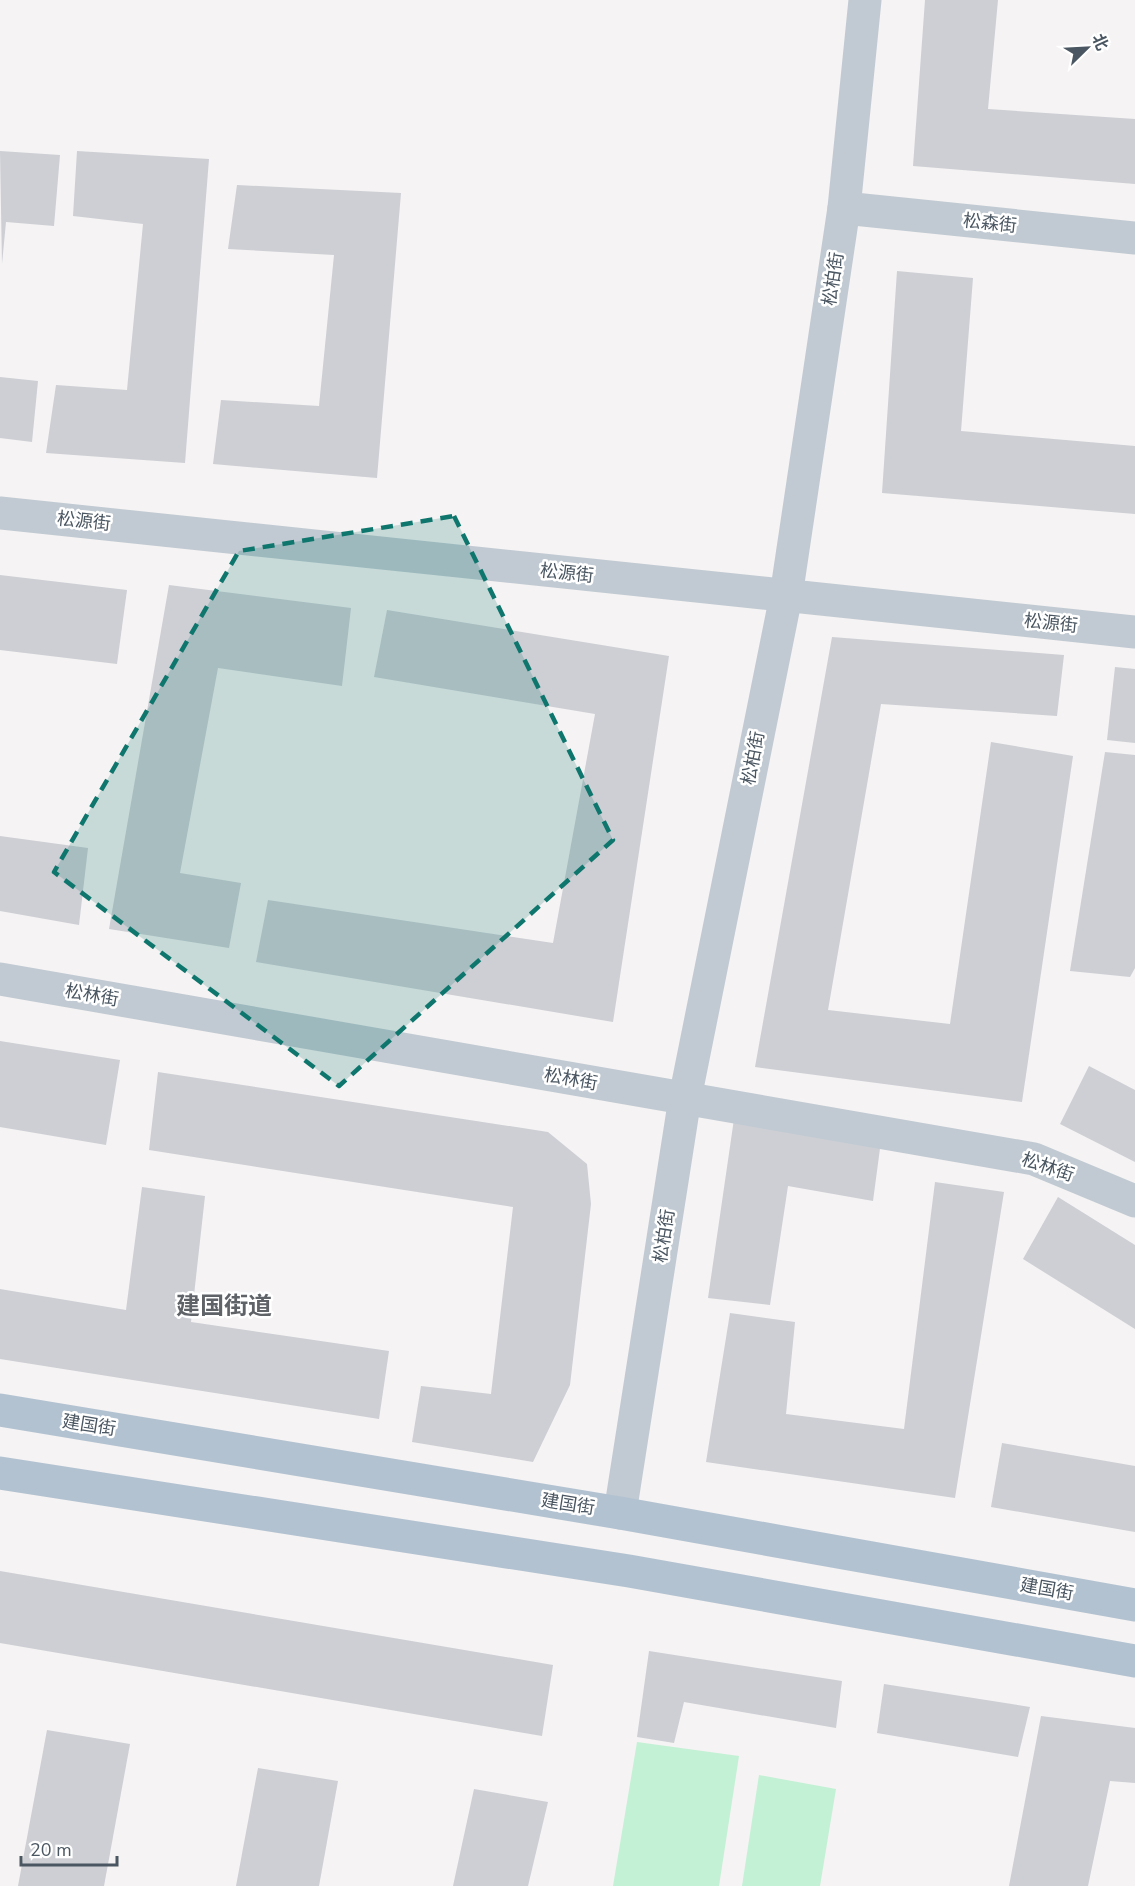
<svg xmlns="http://www.w3.org/2000/svg" width="1135" height="1886" font-family="'Nunito Sans','Noto Sans SC',sans-serif">
<style>
.pitch{fill:#c3f1d5}
.building{fill:#cdcfd5}
.lines{fill:none;stroke-linecap:round;stroke-linejoin:round}
.tertiary{stroke:#c1cad2;stroke-width:33}
.primary{stroke:#b3c2d1;stroke-width:33}
.marked{fill:#0f766e;fill-opacity:0.2;stroke:#0f766e;stroke-width:4.5;stroke-dasharray:12 8;stroke-linejoin:round}
.labels{text-anchor:middle;dominant-baseline:central;stroke-width:5;stroke-linejoin:round;paint-order:stroke}
.street-label{font-size:18px;fill:#4a5661;stroke:#fff}
.district-label{font-size:24px;font-weight:bold;fill:#5f6368;stroke:#fff}
</style>
<rect width="100%" height="100%" fill="#f5f3f3"/>
<!-- pitch -->
<g class="pitch">
<polygon points="637,1742 739,1756 719,1886 613,1886"/>
<polygon points="759,1775 836,1789 820,1886 742,1886"/>
</g>
<!-- building -->
<g class="building">
<polygon points="925,0 998,0 988,109 1135,119 1135,184 913,166"/>
<polygon points="0,151 60,155 54,226 6,222 2,264"/>
<polygon points="77,151 209,159 185,463 46,453 56,385 127,390 143,224 73,216"/>
<polygon points="237,185 401,193 377,478 213,464 221,400 319,406 334,255 228,249"/>
<polygon points="897,271 973,278 961,431 1135,446 1135,514 882,493"/>
<polygon points="0,377 38,381 32,442 0,438"/>
<polygon points="0,575 127,590 117,664 0,650"/>
<polygon points="169,585 351,608 342,686 218,668 180,873 241,883 229,948 109,929"/>
<polygon points="387,610 669,656 613,1022 256,962 268,900 553,943 595,714 374,677"/>
<polygon points="832,637 1064,655 1057,716 881,704 828,1010 950,1024 991,742 1073,756 1022,1102 755,1067"/>
<polygon points="1115,667 1135,669 1135,743 1107,740"/>
<polygon points="1105,752 1135,755 1135,968 1130,977 1070,971"/>
<polygon points="0,836 88,848 79,925 0,911"/>
<polygon points="0,1041 120,1060 106,1145 0,1127"/>
<polygon points="1089,1066 1135,1090 1135,1162 1060,1124"/>
<polygon points="158,1072 548,1132 587,1164 591,1204 570,1385 533,1462 412,1442 421,1386 491,1394 513,1207 149,1150"/>
<polygon points="734,1119 881,1141 873,1201 788,1186 770,1305 708,1298"/>
<polygon points="935,1182 1004,1192 955,1498 706,1462 730,1313 795,1322 786,1414 904,1429"/>
<polygon points="142,1187 205,1196 191,1322 389,1351 379,1419 0,1359 0,1289 126,1310"/>
<polygon points="1058,1197 1135,1245 1135,1329 1023,1259"/>
<polygon points="1002,1443 1135,1466 1135,1532 991,1507"/>
<polygon points="0,1571 553,1665 542,1736 0,1643"/>
<polygon points="649,1651 842,1681 836,1728 684,1702 674,1743 637,1737"/>
<polygon points="884,1684 1030,1707 1018,1757 877,1733"/>
<polygon points="1041,1716 1135,1728 1135,1783 1110,1781 1088,1886 1009,1886"/>
<polygon points="47,1730 130,1744 104,1886 18,1886"/>
<polygon points="258,1768 338,1781 319,1886 236,1886"/>
<polygon points="474,1789 548,1802 528,1886 453,1886"/>
</g>
<g class="lines">
<!-- tertiary -->
<g class="tertiary">
<polyline points="844,208 1135,238"/>
<polyline points="0,513 1135,632"/>
<polyline points="0,979 1034,1159 1135,1201"/>
<polyline points="620,1513 685,1098 786,596 844,208 865,0"/>
</g>
<!-- primary -->
<g class="primary">
<polyline points="0,1410 620,1513 1135,1605"/>
<polyline points="0,1473 629,1571 1135,1661"/>
</g>
</g>
<!-- marked area -->
<path class="marked" d="M454 516 613 840 339 1086 54 872 239 551Z"/>
<g class="labels">
<!-- street labels -->
<g class="street-label">
<text transform="translate(990 223) rotate(6)">松森街</text>
<text transform="translate(833 279) rotate(-81)">松柏街</text>
<text transform="translate(84 521) rotate(6)">松源街</text>
<text transform="translate(567 573) rotate(6)">松源街</text>
<text transform="translate(1051 623) rotate(6)">松源街</text>
<text transform="translate(753 758) rotate(-79)">松柏街</text>
<text transform="translate(92 995) rotate(10)">松林街</text>
<text transform="translate(571 1079) rotate(10)">松林街</text>
<text transform="translate(1048 1167) rotate(19)">松林街</text>
<text transform="translate(664 1236) rotate(-81)">松柏街</text>
<text transform="translate(89 1425) rotate(9)">建国街</text>
<text transform="translate(568 1504) rotate(9)">建国街</text>
<text transform="translate(1047 1589) rotate(10)">建国街</text>
</g>
<!-- district labels -->
<g class="district-label">
<text x="224" y="1306">建国街道</text>
</g>
</g>
<!-- north arrow -->
<g transform="translate(1087 48) rotate(66)" stroke="#ffffff" stroke-width="4.5" paint-order="stroke">
<path d="M0-4.5L10 22L0 15L-10 22Z" fill="#4a5661"/>
<text y="-9" font-size="16" font-weight="bold" text-anchor="middle" fill="#4a5661">北</text>
</g>
<!-- scale -->
<path d="M21 1856v9h96v-9" fill="none" stroke="#4a5661" stroke-width="3"/>
<text x="30" y="1856" font-size="18" fill="#4a5661" stroke="#ffffff" stroke-width="4.5" paint-order="stroke">20 m</text>
</svg>
